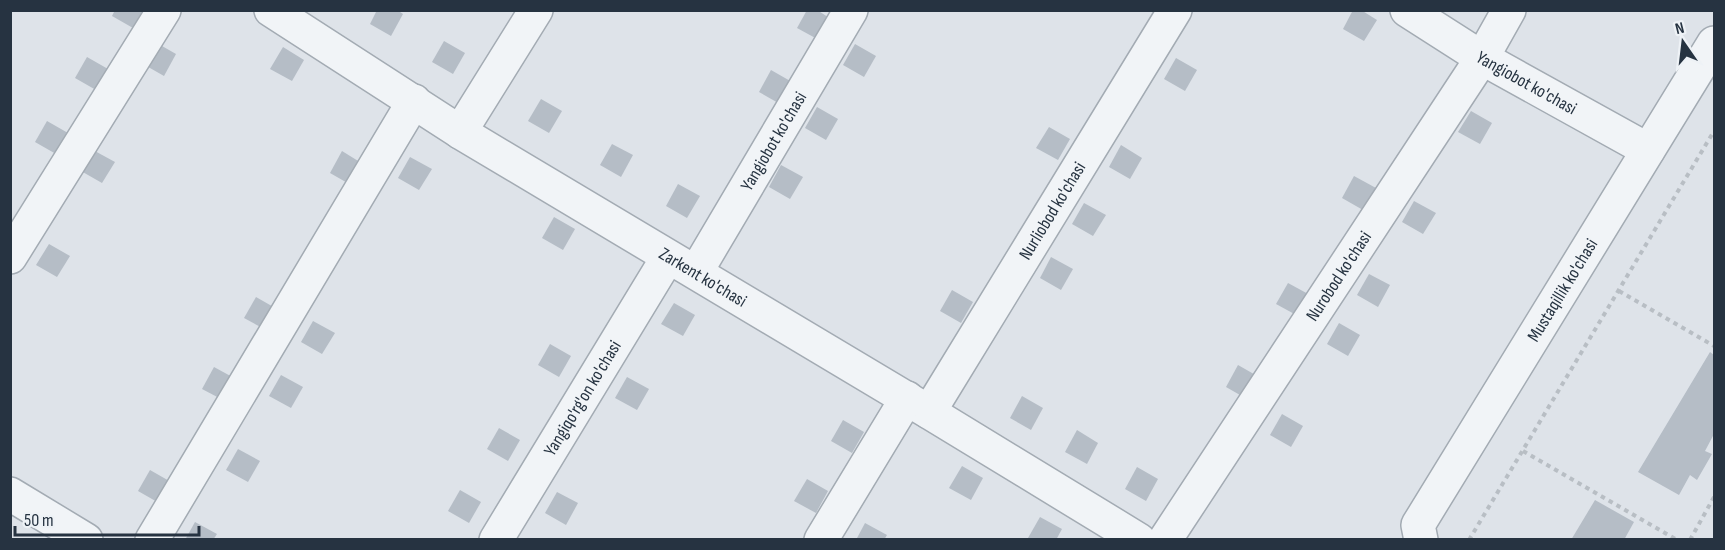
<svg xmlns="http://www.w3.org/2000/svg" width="1725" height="550" font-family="'Sofia Sans Condensed',sans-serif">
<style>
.building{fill:#b5bdc6}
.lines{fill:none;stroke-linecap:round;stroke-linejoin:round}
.minor-casing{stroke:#a3abb3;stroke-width:36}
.path{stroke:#b8bec4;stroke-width:4;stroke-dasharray:4.5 4.5;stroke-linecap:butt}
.minor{stroke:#f1f4f7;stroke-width:33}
.labels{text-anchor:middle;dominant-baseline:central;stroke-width:6;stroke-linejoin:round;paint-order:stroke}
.street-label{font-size:18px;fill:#263341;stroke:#eef2f6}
</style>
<rect width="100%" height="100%" fill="#dee3e9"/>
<!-- building -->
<g class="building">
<polygon points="115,10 143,10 133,28 112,16"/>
<polygon points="377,10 397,10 403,14 391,36 370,24"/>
<polygon points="807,10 817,10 831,19 819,40 797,28"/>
<polygon points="1353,10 1361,10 1377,20 1364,41 1343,29"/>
<polygon points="444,41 465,53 453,74 432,62"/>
<polygon points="155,42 176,54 164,76 143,64"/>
<polygon points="855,44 876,56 864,77 843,65"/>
<polygon points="283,47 304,60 292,81 270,69"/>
<polygon points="87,57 108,69 96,90 75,78"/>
<polygon points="1176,58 1197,70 1185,91 1164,79"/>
<polygon points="771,70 792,82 780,104 759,92"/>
<polygon points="541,99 562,111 549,133 528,121"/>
<polygon points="817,107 838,119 826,140 805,128"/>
<polygon points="1471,111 1492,123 1480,144 1458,132"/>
<polygon points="47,121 68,133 56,154 35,142"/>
<polygon points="1049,127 1070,139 1058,160 1036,148"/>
<polygon points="612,144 633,155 621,177 600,165"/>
<polygon points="1121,145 1142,158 1130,179 1109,167"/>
<polygon points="93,150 115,162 102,183 81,171"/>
<polygon points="342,151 363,164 351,185 330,173"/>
<polygon points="410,157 432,169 419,190 398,178"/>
<polygon points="781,165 803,177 790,199 769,187"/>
<polygon points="1354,176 1376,188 1363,210 1342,198"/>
<polygon points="678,184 700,196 687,218 666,206"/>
<polygon points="1414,201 1436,213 1423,234 1402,222"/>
<polygon points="1084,203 1106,215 1093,236 1072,224"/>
<polygon points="554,217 575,229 563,250 542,238"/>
<polygon points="49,244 70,256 57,277 36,265"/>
<polygon points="1051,257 1073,269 1061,290 1040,278"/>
<polygon points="1369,274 1390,285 1378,307 1357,295"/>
<polygon points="1288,283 1310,295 1298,316 1276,304"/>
<polygon points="952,290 973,302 961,323 940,311"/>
<polygon points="256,297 277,309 266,330 244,318"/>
<polygon points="674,303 695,315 683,336 661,324"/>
<polygon points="313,321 335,333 322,354 301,342"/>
<polygon points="1339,323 1360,335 1348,356 1327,344"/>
<polygon points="550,344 571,356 559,377 538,365"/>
<polygon points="1710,352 1714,355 1714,434 1705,451 1712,454 1697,480 1690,475 1679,495 1638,472"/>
<polygon points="1238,365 1259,377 1247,399 1226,387"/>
<polygon points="214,367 236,379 223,400 202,389"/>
<polygon points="281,375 303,387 291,408 269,396"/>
<polygon points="627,377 649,389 637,410 615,398"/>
<polygon points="1022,396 1043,408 1031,430 1010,418"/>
<polygon points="1282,414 1303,426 1291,447 1270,435"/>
<polygon points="843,420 864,432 852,453 831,441"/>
<polygon points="499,428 520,440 508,461 487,449"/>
<polygon points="1077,430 1098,443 1087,464 1065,452"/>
<polygon points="238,449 260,461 248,482 226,470"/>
<polygon points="962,466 983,478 971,500 949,488"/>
<polygon points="1137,467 1158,479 1146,501 1125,489"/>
<polygon points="150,470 171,482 159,503 138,491"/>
<polygon points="807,479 828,491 816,513 794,501"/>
<polygon points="460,490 481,502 469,523 448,511"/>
<polygon points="557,492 578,503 566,525 545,513"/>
<polygon points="1595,500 1634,522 1624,540 1571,540"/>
<polygon points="1040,517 1062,529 1056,540 1028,538"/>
<polygon points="195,522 217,534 213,540 185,540"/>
<polygon points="865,523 887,535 884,540 856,540"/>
</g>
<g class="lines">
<defs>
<g id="minor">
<path id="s1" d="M271 10 460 132 929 412 1139 540"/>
<path id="s2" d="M1407 10 1482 58 1648 150"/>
<polyline points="460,132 536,10"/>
<polyline points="10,257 164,10"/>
<path id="s3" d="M696 272 851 10"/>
<path id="s4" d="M929 412 1175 10"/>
<polyline points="10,494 86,540"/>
<polyline points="152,540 414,101"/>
<path id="s5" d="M496 540 668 257"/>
<polyline points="821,540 907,398"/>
<path id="s6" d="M1165 540 1482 58 1509 10"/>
<path id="s7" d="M1421 540 1418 525 1714 43"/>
</g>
</defs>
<!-- minor casing -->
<use href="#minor" class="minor-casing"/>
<!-- path -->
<g class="path">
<polyline points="1619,291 1714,346"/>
<polyline points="1523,451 1677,540"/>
<polyline points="1469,540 1714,131"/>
<polyline points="1690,540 1714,497"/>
</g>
<!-- minor -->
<use href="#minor" class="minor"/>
</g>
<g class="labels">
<!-- street labels -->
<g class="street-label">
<text stroke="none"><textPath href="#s2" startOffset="140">Yangiobot ko'chasi</textPath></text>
<text stroke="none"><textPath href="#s3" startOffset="152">Yangiobot ko'chasi</textPath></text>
<text stroke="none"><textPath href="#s4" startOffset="236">Nurliobod ko'chasi</textPath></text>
<text stroke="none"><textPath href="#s6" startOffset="316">Nurobod ko'chasi</textPath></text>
<text stroke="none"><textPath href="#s1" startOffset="508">Zarkent ko'chasi</textPath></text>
<text stroke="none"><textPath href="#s7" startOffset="291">Mustaqillik ko'chasi</textPath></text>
<text stroke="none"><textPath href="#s5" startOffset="166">Yangiqo'rg'on ko'chasi</textPath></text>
</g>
</g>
<!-- border -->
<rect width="1725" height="550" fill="none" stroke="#263341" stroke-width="24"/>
<!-- north arrow -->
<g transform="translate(1683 42) rotate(346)" stroke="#eef2f6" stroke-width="4.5" paint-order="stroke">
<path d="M0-4.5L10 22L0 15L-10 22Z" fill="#263341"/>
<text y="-9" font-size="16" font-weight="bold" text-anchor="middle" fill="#263341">N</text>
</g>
<!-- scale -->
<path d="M15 526v9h184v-9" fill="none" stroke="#263341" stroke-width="3"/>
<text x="24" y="526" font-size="18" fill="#263341" stroke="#eef2f6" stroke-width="4.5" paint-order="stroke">50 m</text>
</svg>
